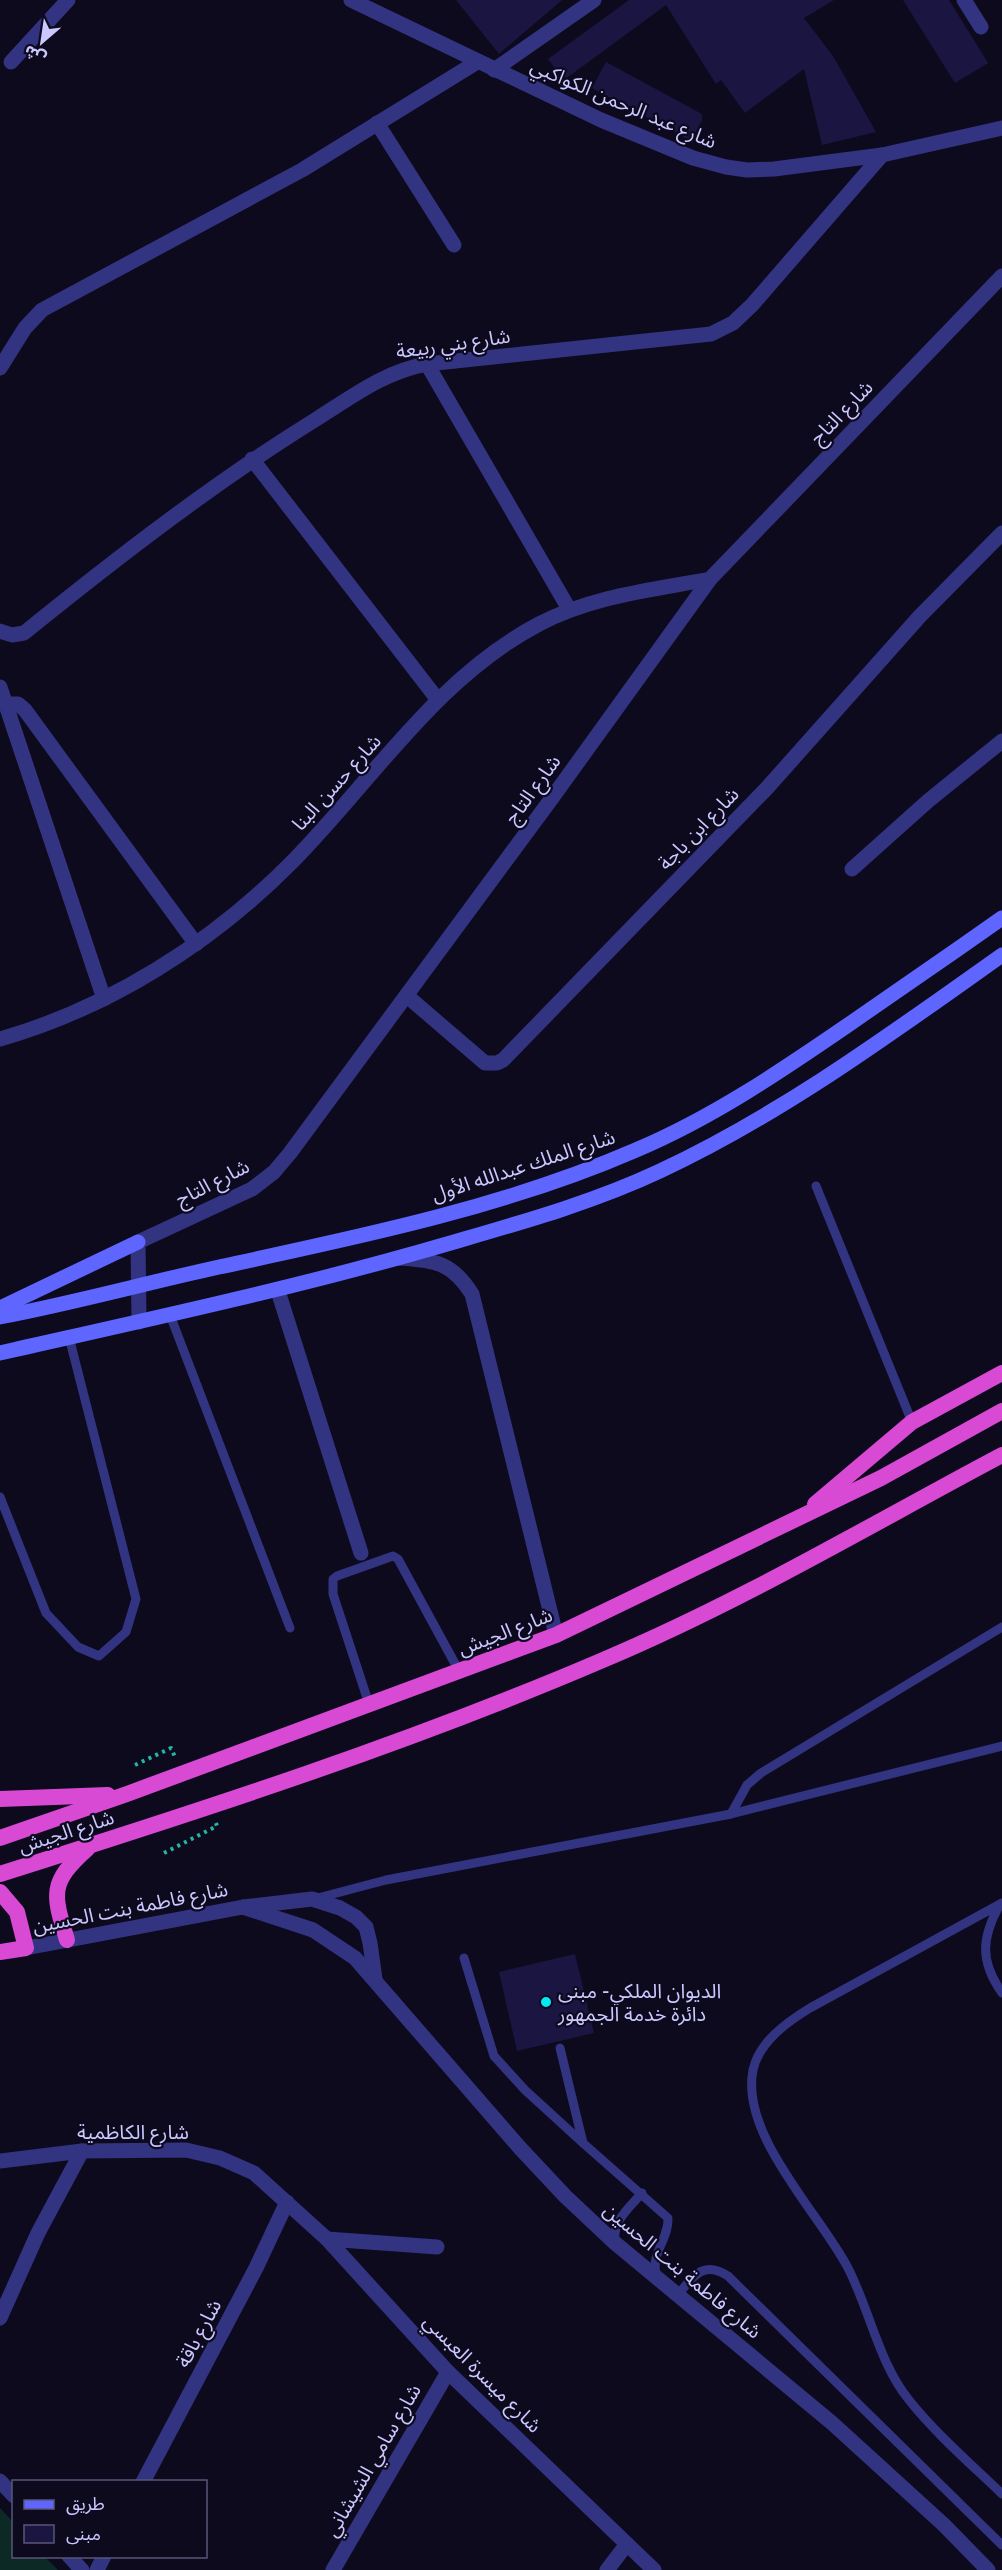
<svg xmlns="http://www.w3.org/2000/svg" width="1002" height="2570" font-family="'IBM Plex Sans','Noto Sans Arabic',sans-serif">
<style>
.green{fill:#0d2926}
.building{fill:#1b1541}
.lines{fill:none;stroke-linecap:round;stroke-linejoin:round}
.path{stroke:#24b6a4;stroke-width:4;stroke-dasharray:3 4.5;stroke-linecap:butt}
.service{stroke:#323481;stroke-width:9}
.minor{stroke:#323481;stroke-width:15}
.tertiary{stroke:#323481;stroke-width:15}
.secondary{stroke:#5f66ff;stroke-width:15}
.trunk{stroke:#d849d4;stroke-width:16}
.poi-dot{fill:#00ebf3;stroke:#0d0a1e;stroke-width:2}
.labels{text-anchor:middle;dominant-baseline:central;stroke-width:4.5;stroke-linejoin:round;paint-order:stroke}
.street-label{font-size:20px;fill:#cac8ff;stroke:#0d0a1e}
.poi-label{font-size:20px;fill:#cac8ff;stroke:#0d0a1e;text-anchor:start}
</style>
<rect width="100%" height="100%" fill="#0d0a1e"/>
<!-- green -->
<polygon class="green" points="0,2508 13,2522 14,2556 45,2557 58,2570 0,2570"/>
<!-- building -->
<g class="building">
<polygon points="456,0 562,0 499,54"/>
<polygon points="629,0 834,0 804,18 833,56 876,132 822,145 804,69 745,113 721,80 716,84 666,5 564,80 548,59"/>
<polygon points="903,0 949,0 988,63 955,83"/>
<polygon points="606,62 702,114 702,120 691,141 592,88"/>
<polygon points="575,1954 594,2033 517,2051 499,1972"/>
</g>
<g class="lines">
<!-- path -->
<g class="path">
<polyline points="135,1765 171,1748 175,1757"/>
<polyline points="164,1853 217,1826 216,1823"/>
</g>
<!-- service -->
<g class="service">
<polyline points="816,1186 912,1422"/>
<polyline points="170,1315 290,1628"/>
<polyline points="0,1497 46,1613 78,1647 99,1656 126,1632 136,1599 69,1337"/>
<polyline points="369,1704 333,1594 333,1579 337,1576 393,1556 398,1559 459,1671"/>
<polyline points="731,1814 747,1785 761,1773 1002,1627"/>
<polyline points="314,1899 386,1880 731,1814 1002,1746"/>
<path d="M1002 1903 810 2008C787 2022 759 2042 753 2070 740 2135 820 2214 848 2268 870 2311 879 2363 909 2400 936 2434 971 2464 1002 2494"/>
<path d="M1000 1904C982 1937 979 1960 1002 1993"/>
<polyline points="464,1958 494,2056 525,2090 583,2143"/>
<path d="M560 2048 583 2143 668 2218C669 2240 649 2254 657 2277"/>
<path d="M615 2243C612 2221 628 2209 642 2193"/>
<path d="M678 2295C693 2276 703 2260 728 2276L1002 2545"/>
</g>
<!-- minor -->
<g class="minor">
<polyline points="964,0 981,27"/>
<polyline points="11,62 68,0"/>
<polyline points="494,70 594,0"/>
<polyline points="377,123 454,245"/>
<polyline points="427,364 569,609"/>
<polyline points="0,368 25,328 42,310 302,170 477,62"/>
<polyline points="252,459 438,700"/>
<path d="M0 631 12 635 24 633C118 557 215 482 318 418 353 396 386 371 427 364L711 334 733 323 752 305 882 155"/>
<polyline points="0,687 104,999"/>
<polyline points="6,704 18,704 25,710 196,944"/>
<polyline points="852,869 928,801 1002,741"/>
<polyline points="407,996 485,1063 497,1063 503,1060 767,788 920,616 1002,533"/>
<path d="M0 1039C109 1008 212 943 292 862 372 781 436 678 539 624 592 596 652 590 710 579"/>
<path d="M399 1258C435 1261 451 1261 472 1294L556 1635"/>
<polyline points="278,1291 361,1553"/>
<polyline points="0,2161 82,2151 186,2150 220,2158 254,2173 327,2239 448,2372 654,2570"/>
<polyline points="327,2239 437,2247"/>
<polyline points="0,2318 38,2233 82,2151"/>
<polyline points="0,2481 14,2496"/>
<polyline points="143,2482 256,2268 287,2202"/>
<polyline points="69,2556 82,2570"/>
<polyline points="97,2570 104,2556"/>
<polyline points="333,2570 448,2372"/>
<polyline points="607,2570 627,2544"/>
</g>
<!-- tertiary -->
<g class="tertiary">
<polyline points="351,0 601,120 693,158 726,167 747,170 774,169 882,155 1002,128"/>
<polyline points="139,1322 138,1242 252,1189 274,1172 290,1153 552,798 710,579 1002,276"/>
<polyline points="243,1907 313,1930 355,1958 520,2148 565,2196 615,2243 832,2423 944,2525 988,2570"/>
<polyline points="26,1948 243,1907 312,1899 340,1908 356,1917 366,1927 370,1943 375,1979"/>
</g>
<!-- secondary -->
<g class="secondary">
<polyline points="0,1308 138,1242"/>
<path d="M0 1317C74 1303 146 1283 219 1267 359 1237 505 1207 636 1150 712 1118 781 1071 848 1025 900 989 951 954 1002 918"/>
<path d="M0 1353C150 1319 300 1287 447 1244 519 1223 592 1203 660 1171 782 1114 892 1033 1002 955"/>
</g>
<!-- trunk -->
<g class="trunk">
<polyline points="815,1504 912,1422 1002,1373"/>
<polyline points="0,1799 108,1795"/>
<polyline points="0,1838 127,1794 556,1635 881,1478 1002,1411"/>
<path d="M0 1874C203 1810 407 1744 603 1660 741 1602 870 1525 1002 1455"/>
<polyline points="0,1892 17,1912 26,1948 0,1952"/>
<path d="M67 1940C53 1894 49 1883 87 1849"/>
</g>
</g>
<!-- markers -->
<circle class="poi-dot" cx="546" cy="2002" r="6"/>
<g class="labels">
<!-- street labels -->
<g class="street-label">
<text transform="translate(624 103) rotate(23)">شارع عبد الرحمن الكواكبي</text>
<text transform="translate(453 343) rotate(-8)">شارع بني ربيعة</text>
<text transform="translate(841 412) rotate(-46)">شارع التاج</text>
<text transform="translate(336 782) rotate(-48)">شارع حسن البنا</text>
<text transform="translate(532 789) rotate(-54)">شارع التاج</text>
<text transform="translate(698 828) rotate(-46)">شارع ابن باجة</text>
<text transform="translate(523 1165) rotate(-18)">شارع الملك عبدالله الأول</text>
<text transform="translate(212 1182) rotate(-27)">شارع التاج</text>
<text transform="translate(505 1631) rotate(-21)">شارع الجيش</text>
<text transform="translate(66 1831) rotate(-18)">شارع الجيش</text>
<text transform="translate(130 1907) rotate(-11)">شارع فاطمة بنت الحسين</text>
<text x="133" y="2131">شارع الكاظمية</text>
<text transform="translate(683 2270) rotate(40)">شارع فاطمة بنت الحسين</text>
<text transform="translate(198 2333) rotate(-62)">شارع باقة</text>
<text transform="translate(483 2373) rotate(45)">شارع ميسرة العبسي</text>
<text transform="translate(372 2460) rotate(-60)">شارع سامي الشيشاني</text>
</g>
<!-- poi labels -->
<g class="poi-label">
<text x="558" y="1990">الديوان الملكي- مبنى<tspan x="558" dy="23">دائرة خدمة الجمهور</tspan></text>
</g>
</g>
<!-- legend -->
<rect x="12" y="2480" width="195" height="78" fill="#0d0a1e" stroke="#595678" stroke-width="1.5"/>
<rect x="24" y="2500" width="30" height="9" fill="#5f66ff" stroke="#595678" stroke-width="1.5"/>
<text x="66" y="2510" font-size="18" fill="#cac8ff">طريق</text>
<rect x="24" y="2525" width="30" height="18" fill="#1b1541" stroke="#595678" stroke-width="1.5"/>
<text x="66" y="2540" font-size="18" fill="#cac8ff">مبنى</text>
<!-- north arrow -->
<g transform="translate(42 42) rotate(209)" stroke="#0d0a1e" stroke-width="4.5" paint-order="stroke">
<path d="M0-4.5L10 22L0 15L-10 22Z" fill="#cac8ff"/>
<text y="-9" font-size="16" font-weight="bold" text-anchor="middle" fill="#cac8ff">ش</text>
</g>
</svg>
